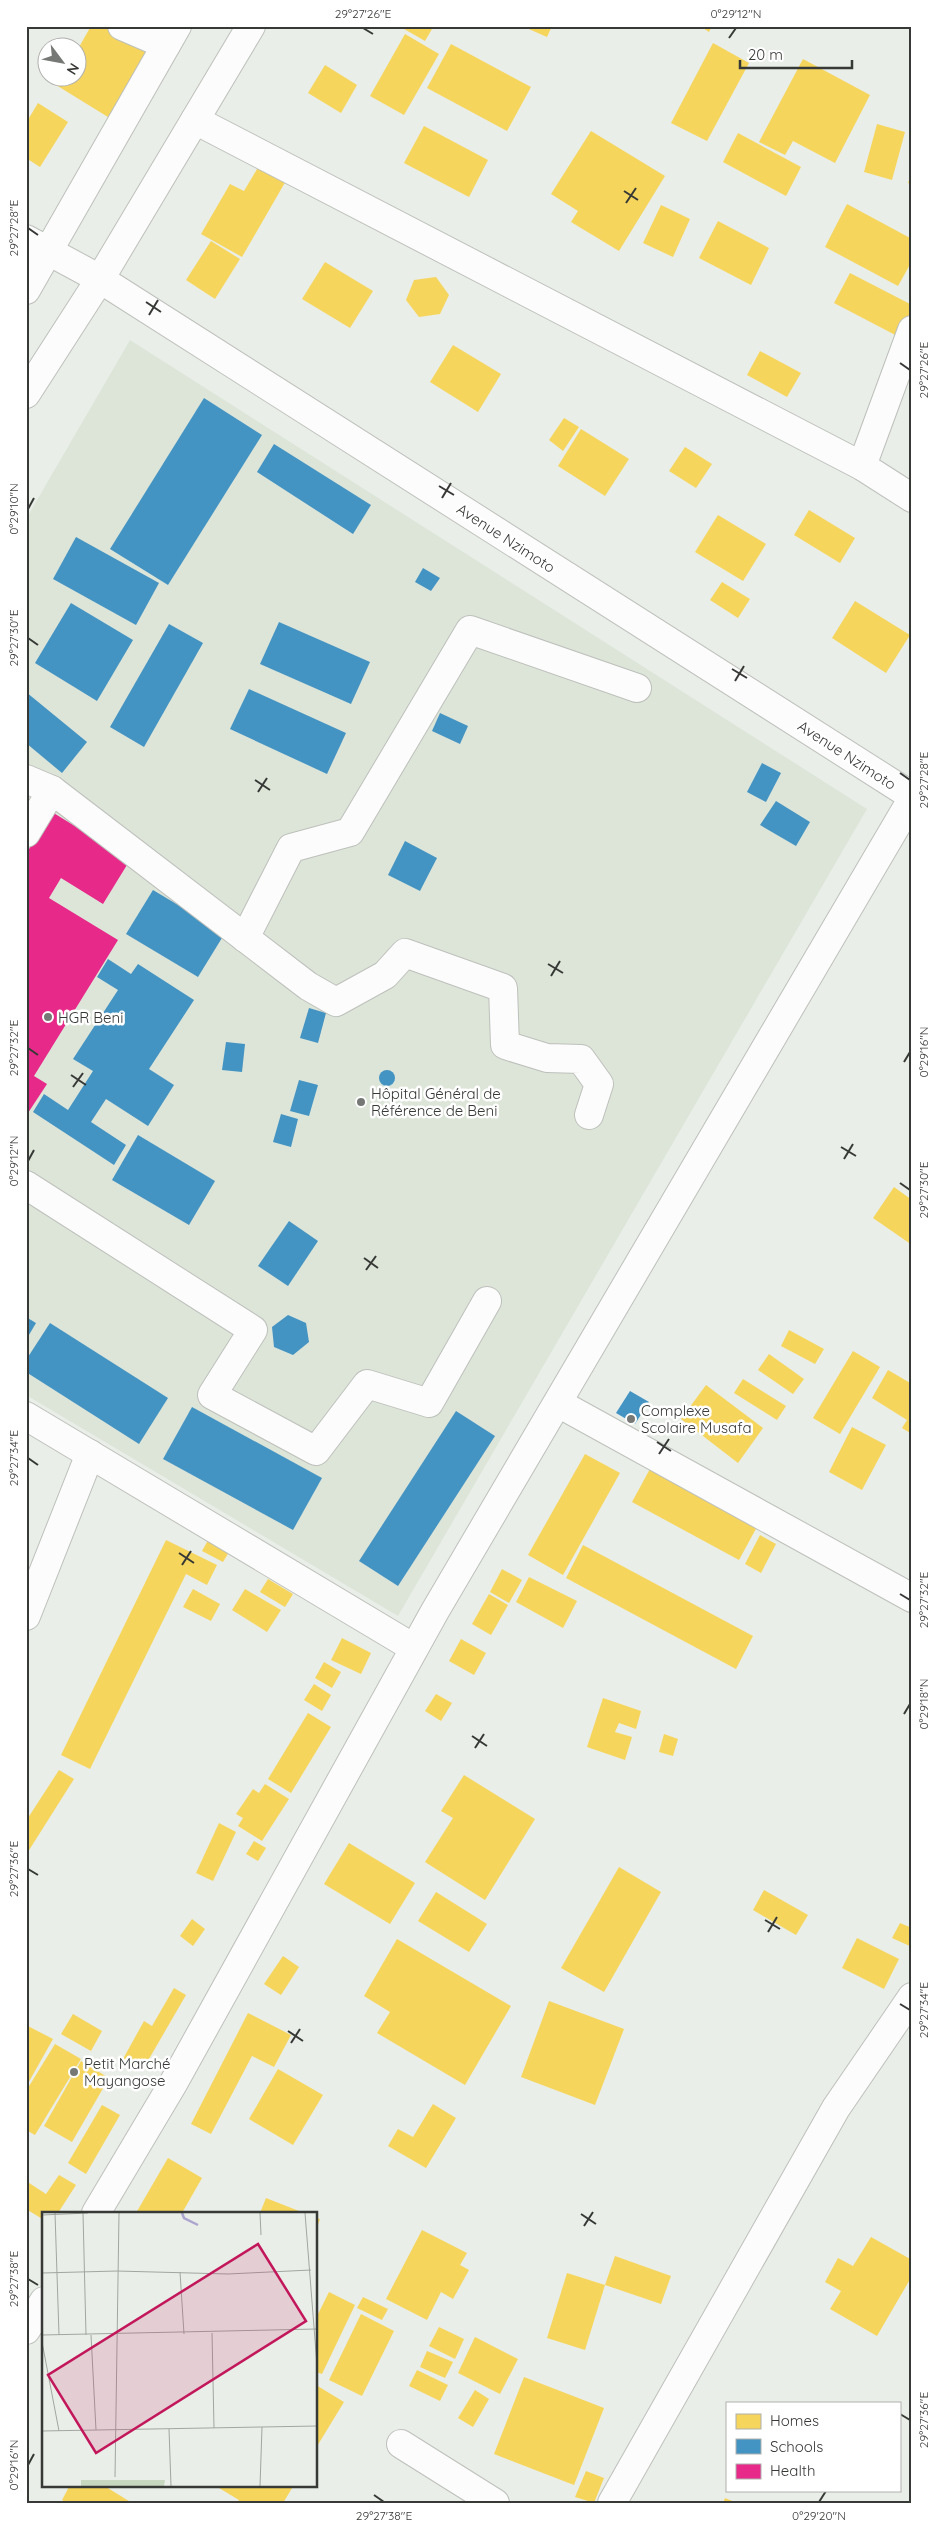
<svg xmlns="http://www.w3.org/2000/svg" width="938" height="2529" font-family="Quicksand,sans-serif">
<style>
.built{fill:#dde5d9}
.homes{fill:#f6d55c}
.schools{fill:#4393c3}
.health{fill:#e7298a}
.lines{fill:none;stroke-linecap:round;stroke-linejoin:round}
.minor-casing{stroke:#bdc0bb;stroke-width:30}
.highway-casing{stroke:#bdc0bb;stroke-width:30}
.minor{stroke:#fcfcfc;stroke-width:28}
.highway{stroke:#fcfcfc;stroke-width:28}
.ticks{fill:none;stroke:#363935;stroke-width:2}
.poi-dot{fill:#757874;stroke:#fff;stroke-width:2}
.labels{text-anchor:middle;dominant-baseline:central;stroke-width:5;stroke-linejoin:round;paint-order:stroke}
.street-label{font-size:15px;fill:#363935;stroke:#fff}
.poi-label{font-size:15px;fill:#363935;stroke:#fff;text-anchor:start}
.inset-river{fill:none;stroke:#aba5d0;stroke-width:2.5}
.inset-road{fill:none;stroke:#a2a6a0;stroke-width:1}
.view{fill:#c2185b;fill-opacity:0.15;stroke:#c2185b;stroke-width:2.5}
.inset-edge{fill:none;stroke:#363935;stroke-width:2.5}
.neatline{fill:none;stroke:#363935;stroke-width:2}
.ticks-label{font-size:12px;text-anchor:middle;fill:#363935}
</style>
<rect width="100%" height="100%" fill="#eaeee8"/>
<!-- built -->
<polygon class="built" points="130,340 867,809 398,1616 26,1395 26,519"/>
<!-- homes -->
<g class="homes">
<polygon points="91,26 107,26 148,51 108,117 56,85 60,78 78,78 78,49"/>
<polygon points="399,26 427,26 432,29 425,41"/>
<polygon points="522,26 552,26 547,37"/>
<polygon points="700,26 712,26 709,32"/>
<polygon points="405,34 439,54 404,115 370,96"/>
<polygon points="713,43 749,63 707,141 671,123"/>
<polygon points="451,44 531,87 507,131 427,88"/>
<polygon points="803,59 870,95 835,163 793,141 785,155 759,142"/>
<polygon points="325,65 357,85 341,113 308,93"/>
<polygon points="38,103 68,122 40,167 26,158 26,123"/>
<polygon points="877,124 905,132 892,180 864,172"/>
<polygon points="424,126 488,160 469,197 404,163"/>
<polygon points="591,131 665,176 619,251 571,222 578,211 551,194"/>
<polygon points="738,133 801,167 786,196 723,162"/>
<polygon points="260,164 287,179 242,257 201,234 230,184 244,191"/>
<polygon points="912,171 912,185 908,183"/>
<polygon points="847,204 912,239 912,261 898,286 825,247"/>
<polygon points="661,205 690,219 673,257 643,243"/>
<polygon points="718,221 769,248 751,285 699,258"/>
<polygon points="211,241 240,259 215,299 186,280"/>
<polygon points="325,262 373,291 350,328 302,299"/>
<polygon points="850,273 912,305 912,317 901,338 834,303"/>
<polygon points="436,277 449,295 440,314 419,317 406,300 414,280"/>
<polygon points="453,345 501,374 478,412 430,382"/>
<polygon points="760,351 801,373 787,397 747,375"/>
<polygon points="564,418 579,427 563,451 549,440"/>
<polygon points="581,429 629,459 605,496 558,466"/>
<polygon points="685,447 712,464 696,488 669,471"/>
<polygon points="809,510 855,538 840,563 794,535"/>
<polygon points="718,515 766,544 743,581 695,552"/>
<polygon points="722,582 750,599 738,618 710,600"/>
<polygon points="855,601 910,635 886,673 832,638"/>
<polygon points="894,1187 912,1200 912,1245 873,1218"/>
<polygon points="789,1330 824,1349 815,1364 781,1346"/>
<polygon points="853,1351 880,1367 840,1434 813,1418"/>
<polygon points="769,1354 804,1379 793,1394 758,1370"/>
<polygon points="888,1370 912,1384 912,1434 902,1428 907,1420 872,1398"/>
<polygon points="743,1379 786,1406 777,1420 734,1393"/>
<polygon points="706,1385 763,1428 738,1463 681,1419"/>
<polygon points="852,1427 886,1445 862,1490 829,1472"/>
<polygon points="585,1454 620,1473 563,1575 528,1555"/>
<polygon points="651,1467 758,1525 739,1560 632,1502"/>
<polygon points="211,1535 232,1547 223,1562 202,1551"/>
<polygon points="760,1535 776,1544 761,1573 745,1564"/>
<polygon points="166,1540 217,1565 207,1585 186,1574 90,1769 61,1755"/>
<polygon points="583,1545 753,1636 736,1669 566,1578"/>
<polygon points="502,1569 522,1580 509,1603 490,1592"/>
<polygon points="529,1577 577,1601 563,1628 516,1602"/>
<polygon points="268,1579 293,1594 285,1607 260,1592"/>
<polygon points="193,1589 220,1604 211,1621 183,1607"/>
<polygon points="245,1589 281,1610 267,1632 232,1610"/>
<polygon points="489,1594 508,1605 491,1635 472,1624"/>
<polygon points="342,1638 371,1653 361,1674 331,1660"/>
<polygon points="461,1639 486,1653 474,1675 449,1661"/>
<polygon points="324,1662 341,1672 332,1688 315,1678"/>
<polygon points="314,1684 331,1695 322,1711 304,1700"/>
<polygon points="436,1694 452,1703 441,1721 425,1711"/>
<polygon points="603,1698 641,1711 636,1729 619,1723 615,1732 632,1737 625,1760 587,1747"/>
<polygon points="308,1713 331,1727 291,1793 268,1779"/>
<polygon points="664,1734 678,1739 673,1756 659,1752"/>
<polygon points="59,1770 74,1779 26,1855 26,1821"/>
<polygon points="464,1775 535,1819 485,1900 425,1862 453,1818 441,1811"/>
<polygon points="265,1784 289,1799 262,1841 238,1826 243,1818 236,1814 253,1789 259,1793"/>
<polygon points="219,1823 236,1832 213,1881 196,1873"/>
<polygon points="254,1841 266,1848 258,1861 246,1854"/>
<polygon points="349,1843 415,1883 390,1924 324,1884"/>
<polygon points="619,1867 661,1892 604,1992 561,1968"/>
<polygon points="764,1890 808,1915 796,1935 753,1910"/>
<polygon points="436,1892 487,1924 469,1952 418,1921"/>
<polygon points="192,1919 205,1929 193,1946 180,1936"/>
<polygon points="900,1923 912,1928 912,1947 892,1938"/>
<polygon points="857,1938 899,1959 884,1989 842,1968"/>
<polygon points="397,1939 511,2006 465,2085 377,2033 390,2012 364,1996"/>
<polygon points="283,1956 299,1967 281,1995 264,1984"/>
<polygon points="174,1988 186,1995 142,2071 123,2059 144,2021 152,2026"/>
<polygon points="549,2001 624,2029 595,2105 521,2077"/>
<polygon points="248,2013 291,2035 274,2067 252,2056 211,2134 191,2124"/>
<polygon points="73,2014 102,2031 91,2051 61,2034"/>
<polygon points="26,2025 53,2039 26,2087"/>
<polygon points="55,2044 81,2059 35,2135 26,2130 26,2091"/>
<polygon points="81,2061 109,2078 72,2142 44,2126"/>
<polygon points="278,2069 323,2095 293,2145 249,2119"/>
<polygon points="433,2104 456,2118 426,2168 388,2146 398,2129 413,2137"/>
<polygon points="102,2105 120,2115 86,2174 68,2163"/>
<polygon points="168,2158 202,2178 182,2213 136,2213"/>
<polygon points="59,2175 76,2185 58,2213 44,2213 44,2220 26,2209 26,2181 46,2194"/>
<polygon points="266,2198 304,2213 260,2213"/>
<polygon points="316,2218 320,2219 316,2230"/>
<polygon points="422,2230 467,2253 460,2265 469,2270 453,2299 441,2292 427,2320 386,2299"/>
<polygon points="871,2237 912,2260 912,2276 877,2336 830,2309 841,2291 825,2282 838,2258 853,2266"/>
<polygon points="615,2256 671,2276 661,2304 605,2285"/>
<polygon points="567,2273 605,2285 585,2350 547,2338"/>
<polygon points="329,2292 355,2305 322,2374 316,2372 316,2318"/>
<polygon points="363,2297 388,2309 382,2320 357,2308"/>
<polygon points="361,2314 394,2331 362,2396 329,2380"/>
<polygon points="439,2327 464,2339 455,2359 429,2346"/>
<polygon points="475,2337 518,2359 500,2394 458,2373"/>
<polygon points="427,2351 453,2362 445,2378 420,2367"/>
<polygon points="417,2370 448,2385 440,2401 409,2386"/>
<polygon points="524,2377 604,2408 574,2485 494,2454"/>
<polygon points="316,2385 344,2402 316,2448"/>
<polygon points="475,2390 489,2399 473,2427 458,2418"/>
<polygon points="586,2471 604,2478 594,2503 575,2497"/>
<polygon points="70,2485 103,2485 132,2503 67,2503 62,2500"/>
<polygon points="214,2485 294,2485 283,2503 237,2503 239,2500"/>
<polygon points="725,2498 737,2503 723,2503"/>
</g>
<!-- schools -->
<g class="schools">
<polygon points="204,398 262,435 168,585 110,549"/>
<polygon points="274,444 371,505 353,534 257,472"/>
<polygon points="76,537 159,583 136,625 53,579"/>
<polygon points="423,568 440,578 431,591 415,582"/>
<polygon points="71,603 133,640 97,701 35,663"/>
<polygon points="279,622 370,662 351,704 260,664"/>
<polygon points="169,624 203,643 144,747 110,727"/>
<polygon points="249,689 346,733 327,774 230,729"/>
<polygon points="26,692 87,742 62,773 26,743"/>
<polygon points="440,713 468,726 460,744 432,731"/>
<polygon points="762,763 781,773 766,802 747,792"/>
<polygon points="776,801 810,822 796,846 760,825"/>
<polygon points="405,841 437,858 420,891 388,875"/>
<polygon points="153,890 225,933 198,977 126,934"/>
<polygon points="108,959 131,974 138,964 194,1000 149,1069 174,1085 148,1126 106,1099 91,1122 126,1145 114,1165 33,1112 44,1094 68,1110 93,1071 73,1059 118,990 97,977"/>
<polygon points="309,1008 326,1013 318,1043 300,1038"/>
<polygon points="226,1042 245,1044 242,1072 222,1070"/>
<circle cx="387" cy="1078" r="8"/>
<polygon points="299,1080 318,1085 309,1116 290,1111"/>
<polygon points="281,1114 298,1119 291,1147 273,1142"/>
<polygon points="138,1135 215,1181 189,1225 112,1180"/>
<polygon points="289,1221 318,1241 288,1286 258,1266"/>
<polygon points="288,1315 306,1323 309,1342 293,1355 274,1347 272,1327"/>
<polygon points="26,1317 36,1323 26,1340"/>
<polygon points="50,1323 168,1398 139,1444 26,1372 26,1360"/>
<polygon points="630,1391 649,1402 635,1424 616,1413"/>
<polygon points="192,1407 322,1478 293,1530 163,1459"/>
<polygon points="456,1411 495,1436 398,1586 359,1561"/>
</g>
<!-- health -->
<polygon class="health" points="52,812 130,860 103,904 61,878 49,898 118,940 34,1076 47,1084 26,1116 26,854"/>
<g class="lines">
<defs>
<g id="minor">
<polyline points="122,26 166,45"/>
<polyline points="195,120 862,466 912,498"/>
<polyline points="26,239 100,279 912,796"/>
<polyline points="26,290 177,26"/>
<polyline points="862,466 912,330"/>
<polyline points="26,779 52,790 308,986 336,1002 385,975 405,953 503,988 505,1045 547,1058 581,1059 599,1084 589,1115"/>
<polyline points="26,833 52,790"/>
<polyline points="245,938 291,848 350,832 470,630 637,688"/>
<polyline points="26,1185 253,1330 212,1395 316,1451 367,1384 429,1403 487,1301"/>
<polyline points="558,1403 912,1598"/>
<polyline points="26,1416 414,1648"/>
<polyline points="26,1616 90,1454"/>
<polyline points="96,2213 174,2082 435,1611 912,799"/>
<polyline points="26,2330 44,2301"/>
<polyline points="401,2444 495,2503"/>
<polyline points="612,2503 836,2108 912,1997"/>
</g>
<polyline id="highway" points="26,394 100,279 251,26"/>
</defs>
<!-- minor casing -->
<use href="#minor" class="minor-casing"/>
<!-- highway casing -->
<use href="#highway" class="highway-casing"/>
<!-- minor -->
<use href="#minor" class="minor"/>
<!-- highway -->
<use href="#highway" class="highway"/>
</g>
<!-- ticks -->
<path class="ticks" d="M363 28 373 34M729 38 736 28M624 191 638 200M626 203 636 188M28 228 38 235M146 302 161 312M149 315 158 300M900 363 910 370M439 486 454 495M442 498 451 483M28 509 34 498M28 638 38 645M732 669 747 678M735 681 744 666M900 773 910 780M255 780 270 790M258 792 267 778M548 964 563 973M551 976 560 961M28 1048 38 1055M904 1062 910 1052M71 1075 86 1085M73 1087 83 1073M841 1147 856 1156M844 1159 853 1144M28 1161 34 1150M900 1183 910 1190M364 1258 378 1268M366 1270 376 1256M657 1442 671 1451M659 1454 669 1439M28 1458 38 1465M179 1553 194 1563M182 1565 191 1551M900 1594 910 1600M904 1714 910 1704M472 1736 487 1746M475 1748 484 1734M28 1869 38 1875M765 1920 780 1929M768 1932 777 1917M900 2004 910 2010M288 2031 303 2041M291 2043 300 2029M581 2214 596 2224M584 2226 593 2212M28 2279 38 2285M900 2414 910 2420M28 2465 34 2454M374 2495 384 2502M819 2502 826 2491"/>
<!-- markers -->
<g class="poi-dot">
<circle cx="48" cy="1017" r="5"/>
<circle cx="361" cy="1102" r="5"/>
<circle cx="631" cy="1419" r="5"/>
<circle cx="74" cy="2072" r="5"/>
</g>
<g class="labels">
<!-- street labels -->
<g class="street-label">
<text transform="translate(506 538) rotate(33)">Avenue Nzimoto</text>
<text transform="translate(847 755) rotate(33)">Avenue Nzimoto</text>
</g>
<!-- poi labels -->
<g class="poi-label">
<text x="58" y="1017">HGR Beni</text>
<text x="371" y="1093">Hôpital Général de<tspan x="371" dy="17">Référence de Beni</tspan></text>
<text x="641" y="1410">Complexe<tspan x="641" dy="17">Scolaire Musafa</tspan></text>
<text x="84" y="2063">Petit Marché<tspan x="84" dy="17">Mayangose</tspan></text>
</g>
</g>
<!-- overview -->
<g transform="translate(42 2212)">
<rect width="275" height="275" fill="#eaeee8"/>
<path d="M39 268H123L122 274H39Z" fill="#c8d7c0"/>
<path class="inset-river" d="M140 1 142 6 156 13"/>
<path class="inset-road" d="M13 1 17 123M41 1 44 123M218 1 219 23M263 1 275 153M0 3 46 1M138 60 142 122M0 61 75 59 186 62 269 58M170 121 172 216M0 123 275 117M49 123 54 218M0 130 17 219M127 217 129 274M0 219 275 214M73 265 77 1M218 274 220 215"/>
<path class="view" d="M216 32 264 109 54 241 6 163Z"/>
<rect width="275" height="275" class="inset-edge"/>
</g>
<!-- border -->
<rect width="938" height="2529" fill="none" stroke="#ffffff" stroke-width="55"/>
<!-- legend -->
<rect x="726" y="2402" width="175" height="90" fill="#ffffff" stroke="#afb0ae"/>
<rect x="736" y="2414" width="25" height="15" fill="#f6d55c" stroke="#afb0ae"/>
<text x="770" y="2426" font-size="15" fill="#363935">Homes</text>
<rect x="736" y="2439" width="25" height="15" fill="#4393c3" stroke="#afb0ae"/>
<text x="770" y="2452" font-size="15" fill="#363935">Schools</text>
<rect x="736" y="2464" width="25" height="15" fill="#e7298a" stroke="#afb0ae"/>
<text x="770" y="2476" font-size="15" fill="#363935">Health</text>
<!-- north arrow -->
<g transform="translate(62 62) rotate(122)"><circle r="24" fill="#ffffff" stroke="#afb0ae"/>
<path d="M0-4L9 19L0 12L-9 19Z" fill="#757874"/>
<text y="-8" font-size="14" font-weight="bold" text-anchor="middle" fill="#363935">N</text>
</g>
<!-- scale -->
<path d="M740 60v8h112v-8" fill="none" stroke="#363935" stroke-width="2.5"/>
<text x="748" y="60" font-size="15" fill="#363935" stroke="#ffffff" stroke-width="4" paint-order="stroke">20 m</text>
<rect x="28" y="28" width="882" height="2474" class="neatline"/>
<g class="ticks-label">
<text x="363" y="18">29°27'26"E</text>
<text x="736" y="18">0°29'12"N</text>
<text transform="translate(14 228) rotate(-90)" y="4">29°27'28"E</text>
<text transform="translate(924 370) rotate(-90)" y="4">29°27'26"E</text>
<text transform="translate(14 509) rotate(-90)" y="4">0°29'10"N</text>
<text transform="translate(14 638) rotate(-90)" y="4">29°27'30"E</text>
<text transform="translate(924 780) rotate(-90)" y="4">29°27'28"E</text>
<text transform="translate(14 1048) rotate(-90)" y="4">29°27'32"E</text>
<text transform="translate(924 1052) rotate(-90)" y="4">0°29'16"N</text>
<text transform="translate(14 1161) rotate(-90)" y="4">0°29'12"N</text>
<text transform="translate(924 1190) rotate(-90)" y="4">29°27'30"E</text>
<text transform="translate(14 1458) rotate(-90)" y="4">29°27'34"E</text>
<text transform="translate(924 1600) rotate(-90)" y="4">29°27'32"E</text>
<text transform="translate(924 1704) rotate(-90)" y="4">0°29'18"N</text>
<text transform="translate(14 1869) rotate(-90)" y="4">29°27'36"E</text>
<text transform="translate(924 2010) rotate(-90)" y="4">29°27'34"E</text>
<text transform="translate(14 2279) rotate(-90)" y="4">29°27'38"E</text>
<text transform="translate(924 2420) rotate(-90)" y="4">29°27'36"E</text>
<text transform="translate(14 2465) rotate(-90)" y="4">0°29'16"N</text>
<text x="384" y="2520">29°27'38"E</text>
<text x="819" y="2520">0°29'20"N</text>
</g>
</svg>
